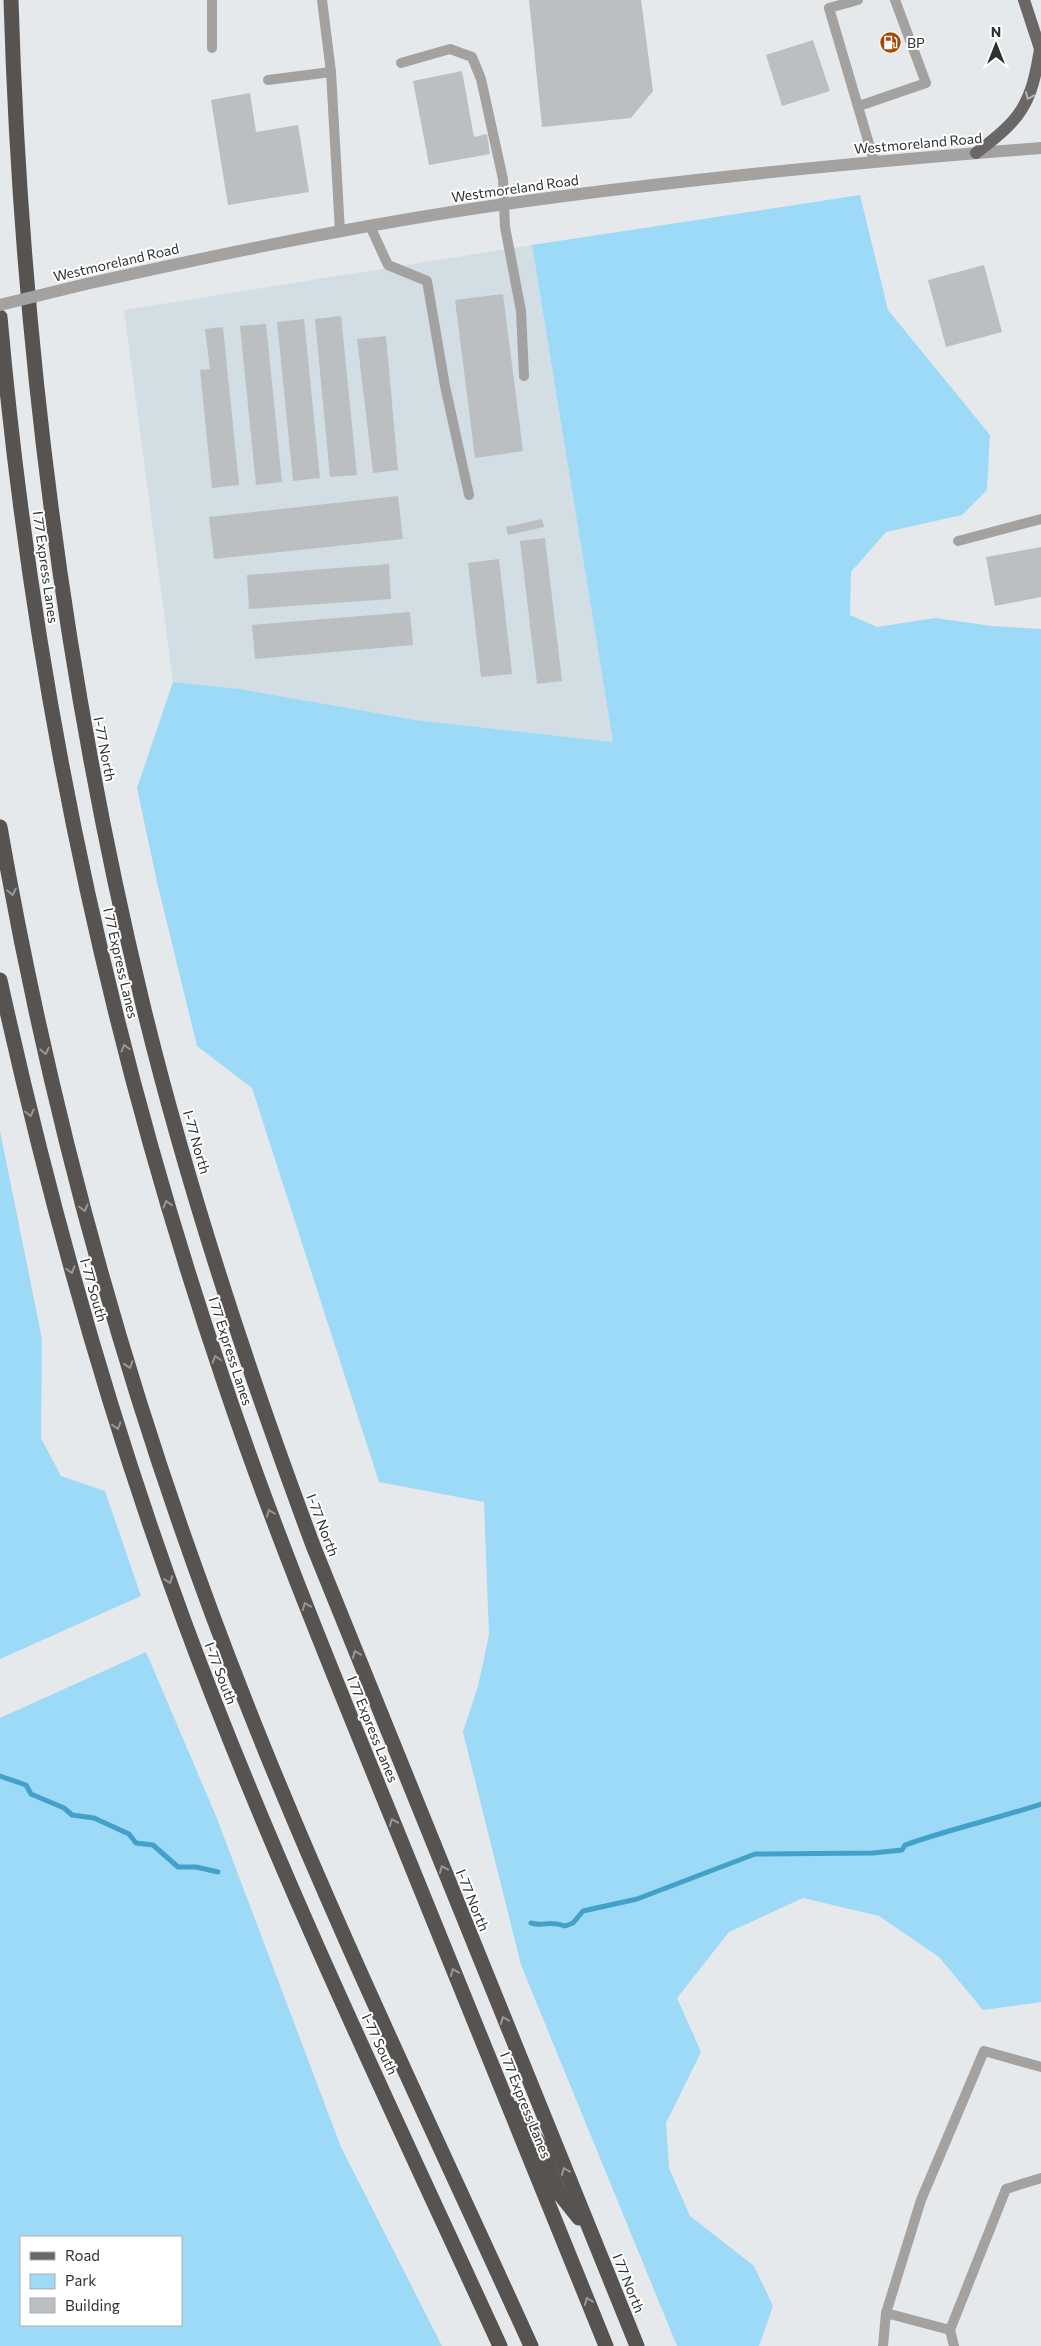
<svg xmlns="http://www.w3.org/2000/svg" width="1041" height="2346" font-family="Commissioner,sans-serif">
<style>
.built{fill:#d3dee4}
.green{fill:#9cdaf8;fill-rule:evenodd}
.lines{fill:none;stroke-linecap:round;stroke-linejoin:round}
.stream{stroke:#41a1c9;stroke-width:5}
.building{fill:#bbbfc1}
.service{stroke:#a3a2a1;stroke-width:10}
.tertiary{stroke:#a3a2a1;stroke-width:12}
.primary{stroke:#6a6766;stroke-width:12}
.motorway{stroke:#565351;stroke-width:15}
.tertiary-bridge{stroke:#a3a2a1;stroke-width:12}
.oneway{stroke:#b4b3b2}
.oneway2{stroke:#9a9897}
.labels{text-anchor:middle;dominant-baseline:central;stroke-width:4;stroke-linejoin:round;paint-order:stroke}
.poi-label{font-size:14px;fill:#2f3131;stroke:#fff;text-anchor:start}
.street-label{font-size:14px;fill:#2f3131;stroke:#fff}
</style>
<rect width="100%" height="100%" fill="#e5e9eb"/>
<!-- built -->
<polygon class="built" points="532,245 613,742 416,720 240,689 173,682 124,310"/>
<!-- green -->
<g class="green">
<polygon points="860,195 888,310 990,435 987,490 962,515 886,532 851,572 850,615 877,627 935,618 992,626 1041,629 1041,2002 983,2010 939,1957 879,1916 803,1898 729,1932 677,1998 701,2052 666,2123 669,2168 690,2216 754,2266 773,2306 759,2346 677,2346 521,1965 463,1732 478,1686 489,1635 484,1502 379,1482 252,1088 197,1046 157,882 137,788 173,682 240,689 416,720 613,742 532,245"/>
<polygon points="0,1131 42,1339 41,1438 61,1476 105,1491 141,1596 0,1659"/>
<path d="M146 1652 216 1816 341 2147 442 2346H0V1718ZM21 2237H181V2325H21Z"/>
</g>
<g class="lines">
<!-- stream -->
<g class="stream">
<polyline points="0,1776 26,1785 31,1794 64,1808 72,1815 94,1818 129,1834 136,1843 153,1845 178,1867 196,1867 218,1872"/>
<path d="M531 1923C544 1927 549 1920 565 1926L573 1923 583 1911 637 1899 755 1854 873 1853 902 1850 905 1845C950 1829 996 1819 1041 1804"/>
</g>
</g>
<!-- building -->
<g class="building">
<polygon points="529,0 641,0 653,91 631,118 542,127"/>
<polygon points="813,40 830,91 782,106 766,55"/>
<polygon points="462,71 474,137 487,134 490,154 429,165 413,81"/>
<polygon points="250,93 256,132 298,125 309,192 228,205 211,100"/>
<polygon points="984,265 1002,332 946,347 928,280"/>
<polygon points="503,294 523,451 475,458 455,300"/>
<polygon points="341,316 357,475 330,477 315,319"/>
<polygon points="304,319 320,478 293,481 277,322"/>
<polygon points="266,324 282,482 256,485 240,326"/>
<polygon points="223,327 239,485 212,488 200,370 210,369 205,329"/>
<polygon points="386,336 398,470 373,473 357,339"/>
<polygon points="398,496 403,539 214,559 209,517"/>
<polygon points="542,519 544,527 508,535 506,527"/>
<polygon points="545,538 562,681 537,684 520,541"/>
<polygon points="1041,547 1041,597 995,606 986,557"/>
<polygon points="499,559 512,674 481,677 468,563"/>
<polygon points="389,564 391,599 249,609 247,575"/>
<polygon points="410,612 413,645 255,659 252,625"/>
</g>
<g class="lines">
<!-- service -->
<g class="service">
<polyline points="212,0 212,48"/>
<polyline points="322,0 331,72"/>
<polyline points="858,0 829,8 874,161"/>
<polyline points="401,63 450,49 472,57 481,79 503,179 505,227 521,311 524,376"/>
<polyline points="268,80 331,72 340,232"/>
<polyline points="859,106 926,83 895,0"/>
<polyline points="370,226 388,265 427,281 445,386 469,495"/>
<polyline points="958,541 1041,519"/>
<polyline points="886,2313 950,2330"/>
<polyline points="883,2346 886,2313 921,2200 984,2051 1041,2067"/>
<polyline points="954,2346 950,2330 1006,2189 1041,2178"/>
</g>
<!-- tertiary -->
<path class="tertiary" d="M86 284C225 253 364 224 505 204 683 179 862 162 1041 148"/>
<!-- primary -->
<g class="primary">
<polyline points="1024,0 1041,52"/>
<path d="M976 153C1021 119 1031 106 1040 49"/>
</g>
<!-- motorway -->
<g class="motorway">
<path d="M11 0C21 338 63 672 142 1001 187 1187 247 1369 314 1548L637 2346"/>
<path d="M0 317C32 679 107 1038 224 1382 274 1531 334 1676 393 1821 464 1996 535 2171 606 2346"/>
<path d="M0 827C52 1125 134 1419 245 1700 331 1919 434 2132 531 2346"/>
<path d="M0 980C48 1198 107 1412 184 1621 275 1868 390 2106 500 2346"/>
<polyline points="518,2108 540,2145 559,2193 579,2218"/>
</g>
<!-- tertiary-bridge -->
<polyline class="tertiary-bridge" points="0,305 86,284"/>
</g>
<!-- one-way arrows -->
<defs><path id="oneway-chevron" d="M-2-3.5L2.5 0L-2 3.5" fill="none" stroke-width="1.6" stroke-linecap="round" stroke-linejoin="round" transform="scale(1.25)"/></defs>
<use class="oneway" href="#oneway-chevron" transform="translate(1029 96) rotate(113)"/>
<g class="oneway2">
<use href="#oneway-chevron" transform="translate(12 892) rotate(79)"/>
<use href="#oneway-chevron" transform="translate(125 1048) rotate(-105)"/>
<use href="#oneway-chevron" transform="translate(45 1051) rotate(77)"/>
<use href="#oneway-chevron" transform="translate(30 1113) rotate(76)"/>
<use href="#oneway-chevron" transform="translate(167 1204) rotate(-107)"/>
<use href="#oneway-chevron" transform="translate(84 1208) rotate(75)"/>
<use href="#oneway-chevron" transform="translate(71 1270) rotate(74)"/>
<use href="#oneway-chevron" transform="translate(216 1359) rotate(-108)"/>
<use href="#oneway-chevron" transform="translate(129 1365) rotate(73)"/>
<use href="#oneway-chevron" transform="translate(117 1426) rotate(73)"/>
<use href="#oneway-chevron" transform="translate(270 1513) rotate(-111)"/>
<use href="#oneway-chevron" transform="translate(169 1580) rotate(70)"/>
<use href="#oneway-chevron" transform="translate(306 1606) rotate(-112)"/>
<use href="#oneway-chevron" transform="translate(356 1654) rotate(-112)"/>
<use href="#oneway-chevron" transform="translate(393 1822) rotate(-112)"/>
<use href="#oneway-chevron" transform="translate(443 1869) rotate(-112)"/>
<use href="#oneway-chevron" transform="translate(454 1972) rotate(-112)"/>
<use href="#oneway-chevron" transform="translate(504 2020) rotate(-112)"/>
<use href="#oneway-chevron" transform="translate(565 2171) rotate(-112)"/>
<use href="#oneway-chevron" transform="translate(588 2301) rotate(-112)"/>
</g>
<!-- icons -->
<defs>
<symbol id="fuel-disc" viewBox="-11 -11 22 22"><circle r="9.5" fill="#a84603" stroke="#fff"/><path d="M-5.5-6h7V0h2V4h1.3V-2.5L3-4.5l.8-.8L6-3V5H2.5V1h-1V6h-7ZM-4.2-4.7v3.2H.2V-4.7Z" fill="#fff"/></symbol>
</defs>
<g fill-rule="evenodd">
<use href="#fuel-disc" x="878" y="30" width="25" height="25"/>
</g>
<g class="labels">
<!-- poi labels -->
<g class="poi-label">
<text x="907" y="42">BP</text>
</g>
<!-- street labels -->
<g class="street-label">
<text transform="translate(918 143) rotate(-5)">Westmoreland Road</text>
<text transform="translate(515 188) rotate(-8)">Westmoreland Road</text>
<text transform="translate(116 262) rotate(-13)">Westmoreland Road</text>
<text transform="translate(46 567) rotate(82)">I 77 Express Lanes</text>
<text transform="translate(105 749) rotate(79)">I-77 North</text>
<text transform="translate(121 963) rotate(77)">I 77 Express Lanes</text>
<text transform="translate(197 1142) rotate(74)">I-77 North</text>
<text transform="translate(94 1290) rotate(74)">I-77 South</text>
<text transform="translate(231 1351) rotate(72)">I 77 Express Lanes</text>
<text transform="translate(323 1525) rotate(69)">I-77 North</text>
<text transform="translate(221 1673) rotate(69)">I-77 South</text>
<text transform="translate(373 1729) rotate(68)">I 77 Express Lanes</text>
<text transform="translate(473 1900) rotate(68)">I-77 North</text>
<text transform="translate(380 2044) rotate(65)">I-77 South</text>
<text transform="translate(526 2105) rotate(68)">I 77 Express Lanes</text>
<text transform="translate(629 2283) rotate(68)">I 77 North</text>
</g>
</g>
<!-- legend -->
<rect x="20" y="2236" width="162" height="90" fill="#ffffff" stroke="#acadad"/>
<rect x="30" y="2252" width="25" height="8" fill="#6a6766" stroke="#acadad"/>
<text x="65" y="2261" font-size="15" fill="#2f3131">Road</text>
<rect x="30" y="2274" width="25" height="15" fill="#9cdaf8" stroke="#acadad"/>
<text x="65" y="2286" font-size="15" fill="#2f3131">Park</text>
<rect x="30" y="2298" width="25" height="15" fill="#bbbfc1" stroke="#acadad"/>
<text x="65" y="2311" font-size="15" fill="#2f3131">Building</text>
<!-- north arrow -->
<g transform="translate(996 45)" stroke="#ffffff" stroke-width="4" paint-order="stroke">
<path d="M0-4L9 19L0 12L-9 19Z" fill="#2f3131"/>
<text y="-8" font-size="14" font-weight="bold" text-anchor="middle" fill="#2f3131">N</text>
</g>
</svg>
